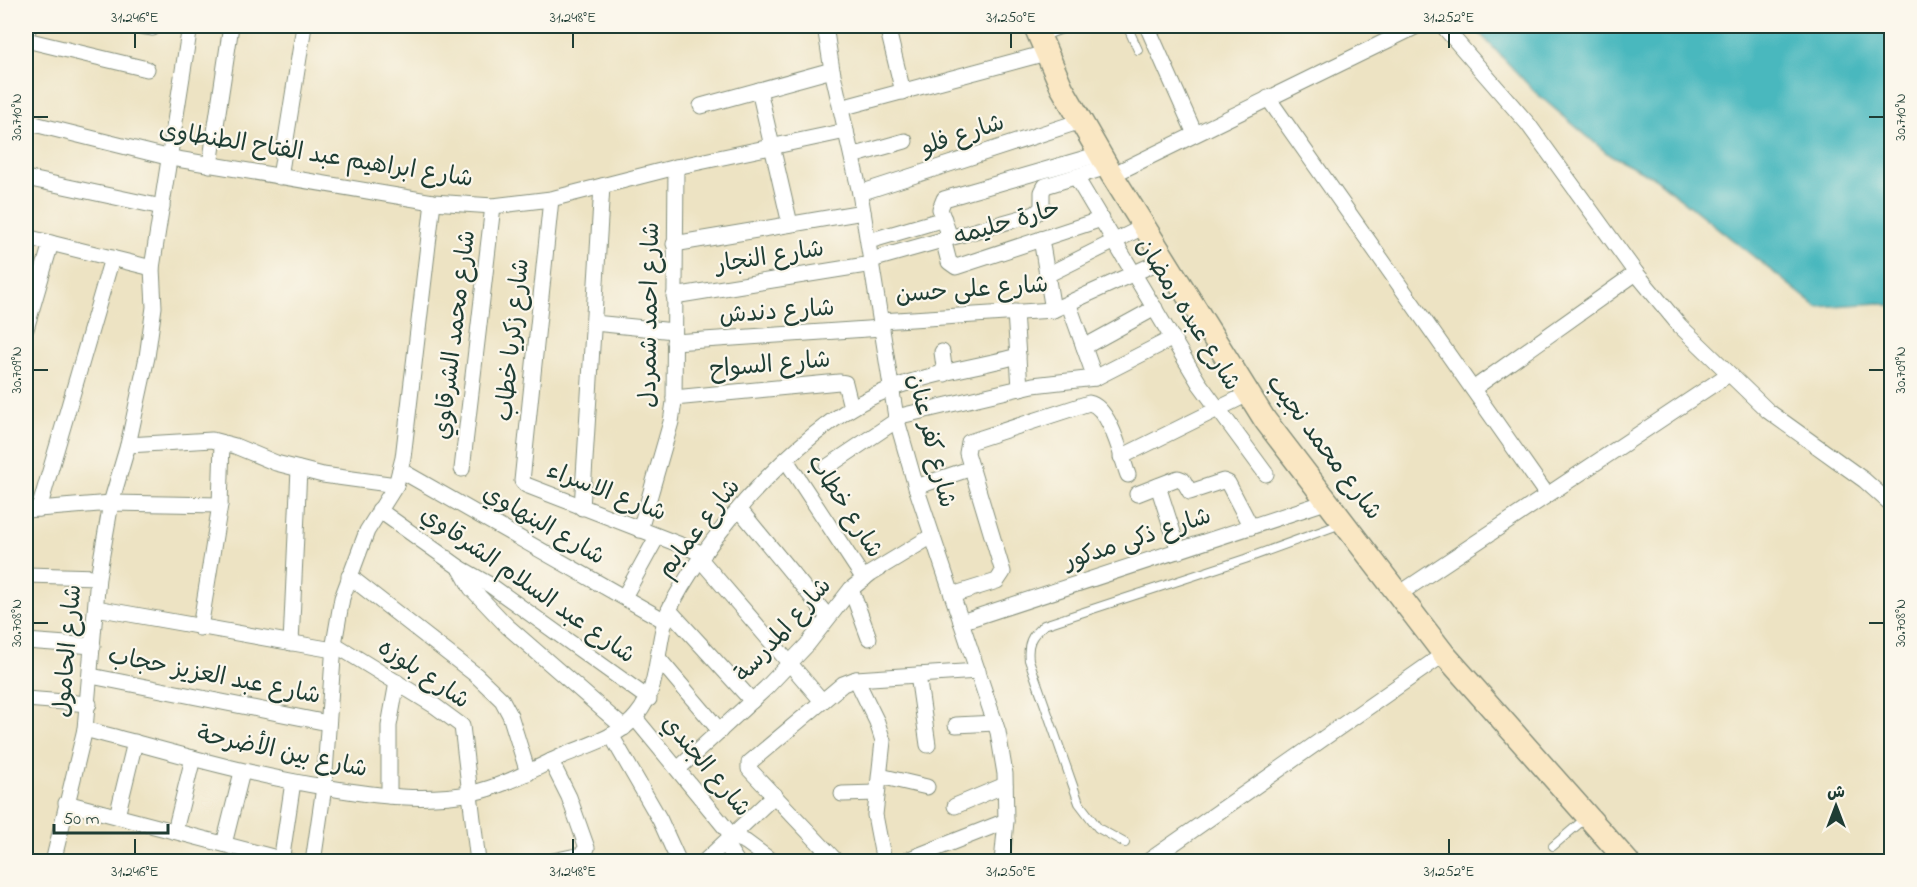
<svg xmlns="http://www.w3.org/2000/svg" width="1917" height="887" font-family="'Indie Flower','Playpen Sans Arabic',sans-serif">
<style>
.water{fill:#48b8be;stroke:#347a79;stroke-width:1.5}
.lines{fill:none;stroke-linecap:round;stroke-linejoin:round}
.lane-casing{stroke:#86907c;stroke-width:10}
.street-casing{stroke:#86907c;stroke-width:17}
.secondary-casing{stroke:#86907c;stroke-width:25}
.lane{stroke:#fff;stroke-width:8}
.street{stroke:#fff;stroke-width:15}
.secondary{stroke:#fae7c3;stroke-width:22}
.ticks{fill:none;stroke:#1f3d34;stroke-width:2}
.labels{text-anchor:middle;dominant-baseline:central;stroke-width:4.5;stroke-linejoin:round;paint-order:stroke}
.street-label{font-size:24px;fill:#1f3d34;stroke:#fbf7ec}
.neatline{fill:none;stroke:#1f3d34;stroke-width:2}
.ticks-label{font-size:15px;text-anchor:middle;fill:#1f3d34}
</style>
<rect width="100%" height="100%" fill="#fbf7ec"/>
<filter id="ink" filterUnits="userSpaceOnUse"><feTurbulence type="fractalNoise" baseFrequency=".0167" numOctaves="2"/><feDisplacementMap in="SourceGraphic" scale="12" xChannelSelector="R" yChannelSelector="G"/><feConvolveMatrix kernelMatrix="1 2 1 2 8 2 1 2 1" color-interpolation-filters="sRGB"/></filter>
<filter id="wash" filterUnits="userSpaceOnUse"><feTurbulence type="fractalNoise" baseFrequency=".008" numOctaves="4" result="noise"/><feDisplacementMap in="SourceGraphic" scale="24" xChannelSelector="R" yChannelSelector="G"/><feGaussianBlur stdDeviation="1.35" result="paint"/><feColorMatrix in="noise" values="0 0 0 0 0 0 0 0 0 0 0 0 0 0 0 0 0 1.4 0 .05"/><feComposite in="paint" operator="in"/></filter>
<g filter="url(#wash)">
<rect width="100%" height="100%" fill="#ede3c3"/>
<!-- water -->
<polygon class="water" points="1473,26 1891,26 1891,306 1880,303 1817,307 1655,178 1607,153 1535,92"/>
</g>
<g filter="url(#ink)">
<g class="lines">
<defs>
<g id="lane">
<polyline points="1127,26 1138,50"/>
<path d="M1125 843 1098 828 1079 803 1029 660C1027 644 1031 635 1044 625L1245 559 1341 524"/>
<polyline points="1553,846 1587,817"/>
</g>
<g id="street">
<polyline points="140,26 153,28"/>
<polyline points="825,26 832,70 860,193 896,417 916,487 998,732 1005,774 1006,821 1002,862"/>
<polyline points="887,26 903,92"/>
<polyline points="1147,26 1195,134"/>
<polyline points="1443,26 1528,124 1636,273 1680,326 1768,411 1864,480 1892,505"/>
<polyline points="26,33 30,26"/>
<polyline points="1039,34 1060,26"/>
<polyline points="26,40 147,69"/>
<polyline points="759,90 790,224"/>
<polyline points="1268,98 1547,495"/>
<polyline points="701,106 832,70"/>
<polyline points="841,108 1046,53"/>
<polyline points="26,122 171,158 433,202 493,206 551,199 676,167 846,131"/>
<polyline points="852,156 905,141"/>
<polyline points="210,165 231,26"/>
<polyline points="1112,175 1417,26"/>
<polyline points="280,177 304,26"/>
<polyline points="1076,177 1199,383 1266,474"/>
<polyline points="26,178 162,207"/>
<polyline points="860,193 1081,121"/>
<polyline points="551,199 522,481 526,485 704,554"/>
<polyline points="26,237 152,268"/>
<polyline points="950,237 940,209 944,199 1100,154"/>
<polyline points="943,239 949,262 956,267 1102,219"/>
<polyline points="1041,239 1053,310"/>
<polyline points="869,241 944,219"/>
<polyline points="674,244 863,212"/>
<polyline points="871,260 1035,214 1042,208 1042,192 1045,186 1107,167"/>
<polyline points="1047,275 1143,227"/>
<polyline points="674,296 872,264"/>
<polyline points="1069,305 1095,378"/>
<polyline points="1015,312 1020,388"/>
<polyline points="881,321 1053,310 1163,260"/>
<polyline points="594,323 674,331"/>
<polyline points="26,329 51,243"/>
<polyline points="674,342 882,328"/>
<polyline points="1084,347 1155,308"/>
<polyline points="942,352 945,374"/>
<polyline points="1473,389 1636,273"/>
<polyline points="674,398 839,382 845,383 851,407"/>
<polyline points="896,417 1033,385 1095,378 1173,338"/>
<polyline points="128,445 212,440 235,446 276,463 323,475 396,485"/>
<polyline points="1121,457 1248,394"/>
<polyline points="786,460 864,579"/>
<polyline points="827,467 897,420"/>
<polyline points="462,469 493,206"/>
<polyline points="400,470 665,621"/>
<polyline points="1158,486 1179,551"/>
<polyline points="916,487 972,468"/>
<polyline points="1137,494 1178,478 1183,480 1190,492 1223,481 1228,483 1251,527"/>
<polyline points="582,508 602,186"/>
<polyline points="39,509 112,258"/>
<polyline points="26,510 111,503 220,505"/>
<polyline points="379,510 460,568 490,585 649,699"/>
<polyline points="740,510 828,617"/>
<polyline points="640,530 671,422 674,402 676,167"/>
<polyline points="700,559 822,701"/>
<polyline points="460,568 471,588 507,626 624,728"/>
<polyline points="26,575 98,577"/>
<polyline points="349,576 476,675 502,700 510,715 528,773"/>
<polyline points="851,589 869,638"/>
<polyline points="1399,594 1729,374"/>
<path d="M952 595 997 581 1003 572 967 453 969 442 1089 403C1110 407 1121 456 1128 475"/>
<polyline points="624,597 657,537"/>
<polyline points="96,608 333,650"/>
<polyline points="669,610 752,701"/>
<polyline points="961,622 1329,501"/>
<polyline points="200,628 220,505 222,443"/>
<polyline points="26,641 93,646"/>
<polyline points="291,643 299,469"/>
<polyline points="334,644 435,706 462,726 478,862"/>
<polyline points="659,659 720,731"/>
<polyline points="918,675 928,745"/>
<polyline points="91,676 328,723"/>
<polyline points="856,679 877,722 883,741 875,815 884,862"/>
<polyline points="26,699 89,704"/>
<polyline points="635,718 733,837 746,842 773,862"/>
<polyline points="956,725 995,723"/>
<path d="M85 729C167 751 247 775 330 788 377 796 425 802 472 793 505 786 533 769 562 756 587 745 620 737 637 715 664 682 653 638 673 602 715 525 808 420 890 389 931 373 976 367 1018 356"/>
<polyline points="611,735 660,820 679,862"/>
<polyline points="678,769 766,688 807,645 851,589 871,573 932,536"/>
<polyline points="880,776 927,787"/>
<polyline points="842,794 877,793"/>
<polyline points="389,796 389,726 397,682"/>
<polyline points="66,803 292,862"/>
<polyline points="955,806 1005,785"/>
<polyline points="117,816 135,742"/>
<polyline points="175,831 193,758"/>
<polyline points="725,843 737,862"/>
<polyline points="224,844 242,772"/>
<polyline points="53,862 85,729 98,577 111,503 128,445 147,357 154,307 152,268 190,26"/>
<polyline points="281,862 293,782"/>
<polyline points="313,862 324,787 334,644 342,598 367,531 396,485 403,458 433,202"/>
<polyline points="548,862 581,855 587,848 569,797 551,761"/>
<polyline points="704,862 775,795"/>
<polyline points="837,862 749,769 749,763 843,684 856,679 978,671"/>
<polyline points="902,862 1006,821"/>
<polyline points="1147,862 1444,654"/>
</g>
<polyline id="secondary" points="1035,26 1062,88 1112,175 1265,420 1444,654 1628,862"/>
</defs>
<!-- lane casing -->
<use href="#lane" class="lane-casing"/>
<!-- street casing -->
<use href="#street" class="street-casing"/>
<!-- secondary casing -->
<use href="#secondary" class="secondary-casing"/>
<!-- lane -->
<use href="#lane" class="lane"/>
<!-- street -->
<use href="#street" class="street"/>
<!-- secondary -->
<use href="#secondary" class="secondary"/>
</g>
</g>
<!-- ticks -->
<path class="ticks" d="M135 33V48M573 33V48M1011 33V48M1449 33V48M33 117H48M1869 117H1884M33 370H48M1869 370H1884M33 623H48M1869 623H1884M135 839V854M573 839V854M1011 839V854M1449 839V854"/>
<g class="labels">
<!-- street labels -->
<g class="street-label">
<text transform="translate(963 136) rotate(-18)">شارع فلو</text>
<text transform="translate(316 156) rotate(9)">شارع ابراهيم عبد الفتاح الطنطاوى</text>
<text transform="translate(1007 224) rotate(-16)">حارة حليمه</text>
<text transform="translate(770 258) rotate(-9)">شارع النجار</text>
<text transform="translate(972 291) rotate(-4)">شارع على حسن</text>
<text transform="translate(777 313) rotate(-4)">شارع دندش</text>
<text transform="translate(651 315) rotate(-89)">شارع احمد شمردل</text>
<text transform="translate(1187 315) rotate(58)">شارع عبده رمضان</text>
<text transform="translate(456 335) rotate(-83)">شارع محمد الشرقاوي</text>
<text transform="translate(514 340) rotate(-84)">شارع زكريا خطاب</text>
<text transform="translate(770 366) rotate(-5)">شارع السواح</text>
<text transform="translate(930 441) rotate(76)">شارع كفر عنان</text>
<text transform="translate(1323 448) rotate(53)">شارع محمد نجيب</text>
<text transform="translate(606 493) rotate(21)">شارع الاسراء</text>
<text transform="translate(844 507) rotate(57)">شارع خطاب</text>
<text transform="translate(543 526) rotate(30)">شارع البنهاوي</text>
<text transform="translate(700 529) rotate(-52)">شارع عمايم</text>
<text transform="translate(1138 540) rotate(-18)">شارع ذكى مدكور</text>
<text transform="translate(527 586) rotate(35)">شارع عبد السلام الشرقاوي</text>
<text transform="translate(784 631) rotate(-48)">شارع المدرسة</text>
<text transform="translate(69 651) rotate(-85)">شارع الحامول</text>
<text transform="translate(423 675) rotate(34)">شارع بلوزه</text>
<text transform="translate(214 677) rotate(11)">شارع عبد العزيز حجاب</text>
<text transform="translate(282 753) rotate(12)">شارع بين الأضرحة</text>
<text transform="translate(705 767) rotate(50)">شارع الجندي</text>
</g>
</g>
<!-- margin -->
<rect width="1917" height="887" fill="none" stroke="#fbf7ec" stroke-width="66"/>
<!-- north arrow -->
<g transform="translate(1836 806)" stroke="#fbf7ec" stroke-width="4.5" paint-order="stroke">
<path d="M0-4.5L10 22L0 15L-10 22Z" fill="#1f3d34"/>
<text y="-9" font-size="16" font-weight="bold" text-anchor="middle" fill="#1f3d34">ش</text>
</g>
<!-- scale -->
<path d="M54 824v9h114v-9" fill="none" stroke="#1f3d34" stroke-width="3"/>
<text x="63" y="824" font-size="18" fill="#1f3d34" stroke="#fbf7ec" stroke-width="4.5" paint-order="stroke">50 m</text>
<rect x="33" y="33" width="1851" height="821" class="neatline"/>
<g class="ticks-label">
<text x="135" y="22">31.246°E</text>
<text x="573" y="22">31.248°E</text>
<text x="1011" y="22">31.250°E</text>
<text x="1449" y="22">31.252°E</text>
<text transform="translate(16 117) rotate(-90)" y="5">30.710°N</text>
<text transform="translate(1900 117) rotate(-90)" y="5">30.710°N</text>
<text transform="translate(16 370) rotate(-90)" y="5">30.709°N</text>
<text transform="translate(1900 370) rotate(-90)" y="5">30.709°N</text>
<text transform="translate(16 623) rotate(-90)" y="5">30.708°N</text>
<text transform="translate(1900 623) rotate(-90)" y="5">30.708°N</text>
<text x="135" y="876">31.246°E</text>
<text x="573" y="876">31.248°E</text>
<text x="1011" y="876">31.250°E</text>
<text x="1449" y="876">31.252°E</text>
</g>
</svg>
